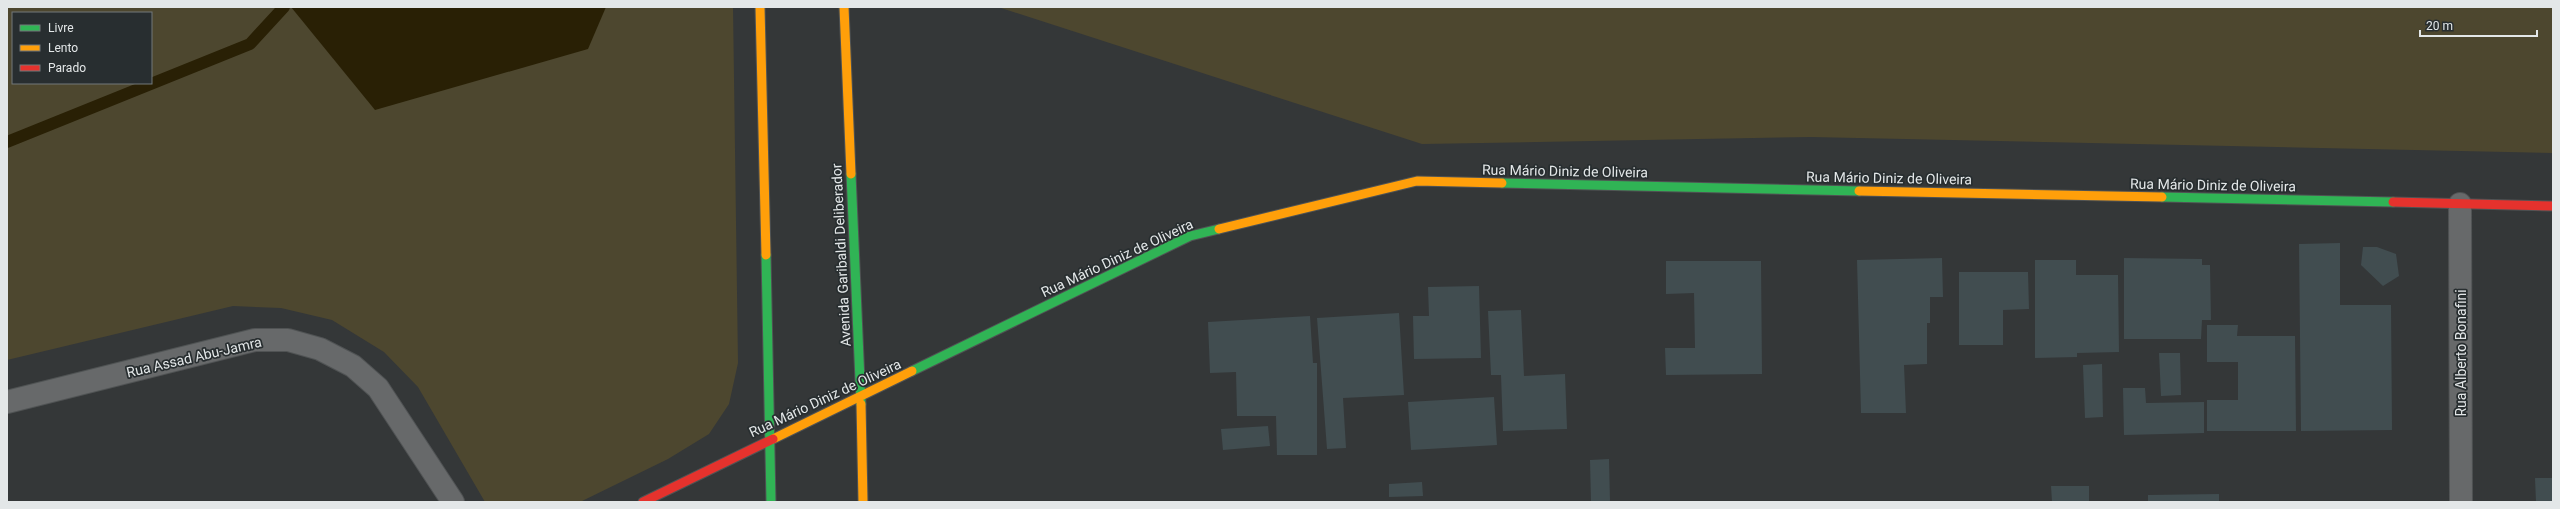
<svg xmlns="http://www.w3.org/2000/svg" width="2560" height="509" font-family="Roboto,sans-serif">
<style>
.green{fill:#4d472f;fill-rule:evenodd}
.water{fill:#292005}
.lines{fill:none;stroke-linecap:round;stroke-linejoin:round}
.stream{stroke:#292005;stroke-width:12}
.building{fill:#414d50}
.street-casing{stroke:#505354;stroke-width:24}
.fast-casing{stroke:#505354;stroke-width:11}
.slow-casing{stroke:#505354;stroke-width:11}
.jam-casing{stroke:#505354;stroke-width:11}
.street{stroke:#67696a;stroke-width:22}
.fast{stroke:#30b455;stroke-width:9}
.slow{stroke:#ff9f0a;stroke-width:9}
.jam{stroke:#e5322d;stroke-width:9}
.labels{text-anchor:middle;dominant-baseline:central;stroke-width:3.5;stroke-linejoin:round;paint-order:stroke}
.street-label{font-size:14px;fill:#e3e7e8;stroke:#282e30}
</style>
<rect width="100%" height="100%" fill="#343738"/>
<!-- green -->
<g class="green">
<path d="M7 7H733L738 363 729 404 709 434 668 459 580 502H485L418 387 384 352 332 320 281 308 233 306 7 360ZM13 13H151V83H13Z"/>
<polygon points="998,7 2553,7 2553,153 1811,137 1422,144"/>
</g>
<!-- water -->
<polygon class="water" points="291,7 606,7 588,49 375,110"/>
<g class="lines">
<!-- stream -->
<polyline class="stream" points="7,142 250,44 284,7"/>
</g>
<!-- building -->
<g class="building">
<polygon points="2340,243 2340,305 2391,305 2392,430 2301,431 2299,244"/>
<polygon points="2363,247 2377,247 2396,254 2399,276 2383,286 2361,265"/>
<polygon points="1942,258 1943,297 1930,297 1930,323 1927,323 1927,364 1904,365 1906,413 1861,413 1857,260"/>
<polygon points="2124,258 2202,259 2202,265 2210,265 2211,320 2202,320 2201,339 2124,339"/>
<polygon points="2035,260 2076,260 2076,275 2118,275 2119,352 2077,353 2077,357 2035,358"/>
<polygon points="1666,261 1761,261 1762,374 1666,375 1665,348 1695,348 1694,293 1666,294"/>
<polygon points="1959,272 2028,272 2029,309 2003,310 2003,345 1959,345"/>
<polygon points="1479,286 1481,358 1414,359 1413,316 1429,316 1428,287"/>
<polygon points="1521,310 1524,376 1565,374 1567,429 1503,431 1501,375 1491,375 1488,311"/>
<polygon points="1399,313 1404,395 1343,398 1346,448 1327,449 1317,318"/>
<polygon points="1310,316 1313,363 1317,363 1317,455 1277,455 1276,416 1237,416 1236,372 1210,373 1208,322"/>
<polygon points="2207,325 2238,325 2237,336 2295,336 2296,431 2207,431 2207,400 2238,400 2238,362 2207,362"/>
<polygon points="2159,353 2180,353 2181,395 2161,396"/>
<polygon points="2102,364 2103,417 2085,418 2083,365"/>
<polygon points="2123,388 2145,388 2146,403 2204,402 2204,433 2124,435"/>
<polygon points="1494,397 1497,445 1411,450 1408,402"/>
<polygon points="1268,426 1270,446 1223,450 1221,429"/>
<polygon points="1609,459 1610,502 1591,502 1590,460"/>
<polygon points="2535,478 2553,478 2553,502 2536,502"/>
<polygon points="1422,482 1423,496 1389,497 1389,484"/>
<polygon points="2051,486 2089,486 2089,502 2052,502"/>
<polygon points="2219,494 2219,502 2148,502 2148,495"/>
</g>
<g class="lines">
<defs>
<g id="street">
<polyline points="2460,204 2461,502"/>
<polyline points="7,402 255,340 288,340 320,349 353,366 378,388 453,502"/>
</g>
<g id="fast">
<polyline points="851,174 861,404"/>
<polyline points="1502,183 1859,191"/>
<polyline points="2162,197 2393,202"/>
<polyline points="766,255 771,502"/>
<polyline points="912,371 1190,236 1219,229"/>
</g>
<g id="slow">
<polyline points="760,7 766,255"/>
<polyline points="844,7 851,174"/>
<polyline points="1859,191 2162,197"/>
<polyline points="1219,229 1417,181 1502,183"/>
<polyline points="861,404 863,502"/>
<polyline points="773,439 912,371"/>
</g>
<g id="jam">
<polyline points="2393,202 2553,206"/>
<polyline points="643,502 773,439"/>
</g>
</defs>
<!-- street casing -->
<use href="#street" class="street-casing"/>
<!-- fast casing -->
<use href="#fast" class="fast-casing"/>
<!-- slow casing -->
<use href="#slow" class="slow-casing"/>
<!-- jam casing -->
<use href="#jam" class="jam-casing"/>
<!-- street -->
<use href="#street" class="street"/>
<!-- fast -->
<use href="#fast" class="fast"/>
<!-- slow -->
<use href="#slow" class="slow"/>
<!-- jam -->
<use href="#jam" class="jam"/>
</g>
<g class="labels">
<!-- street labels -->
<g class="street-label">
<text transform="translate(1565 171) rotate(1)">Rua Mário Diniz de Oliveira</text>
<text transform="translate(1889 178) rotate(1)">Rua Mário Diniz de Oliveira</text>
<text transform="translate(2213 185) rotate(1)">Rua Mário Diniz de Oliveira</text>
<text transform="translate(841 255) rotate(-93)">Avenida Garibaldi Deliberador</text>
<text transform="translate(1117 258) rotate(-25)">Rua Mário Diniz de Oliveira</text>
<text transform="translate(2461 353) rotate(-90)">Rua Alberto Bonafini</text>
<text transform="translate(194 357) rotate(-13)">Rua Assad Abu-Jamra</text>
<text transform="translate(825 398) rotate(-25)">Rua Mário Diniz de Oliveira</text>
</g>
</g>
<!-- border -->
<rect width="2560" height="509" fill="none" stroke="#e3e7e8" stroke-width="16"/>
<!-- legend -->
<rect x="12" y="12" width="140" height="72" fill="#282e30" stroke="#73787a"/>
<rect x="20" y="25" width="20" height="6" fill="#30b455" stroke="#73787a"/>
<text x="48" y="32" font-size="12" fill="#e3e7e8">Livre</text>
<rect x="20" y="45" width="20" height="6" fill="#ff9f0a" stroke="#73787a"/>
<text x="48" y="52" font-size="12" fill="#e3e7e8">Lento</text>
<rect x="20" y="65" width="20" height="6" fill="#e5322d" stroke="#73787a"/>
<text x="48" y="72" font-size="12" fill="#e3e7e8">Parado</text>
<!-- scale -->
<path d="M2420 30v6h117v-6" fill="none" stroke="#e3e7e8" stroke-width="2"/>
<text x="2426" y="30" font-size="12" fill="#e3e7e8" stroke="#282e30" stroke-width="3" paint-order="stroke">20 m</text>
</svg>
